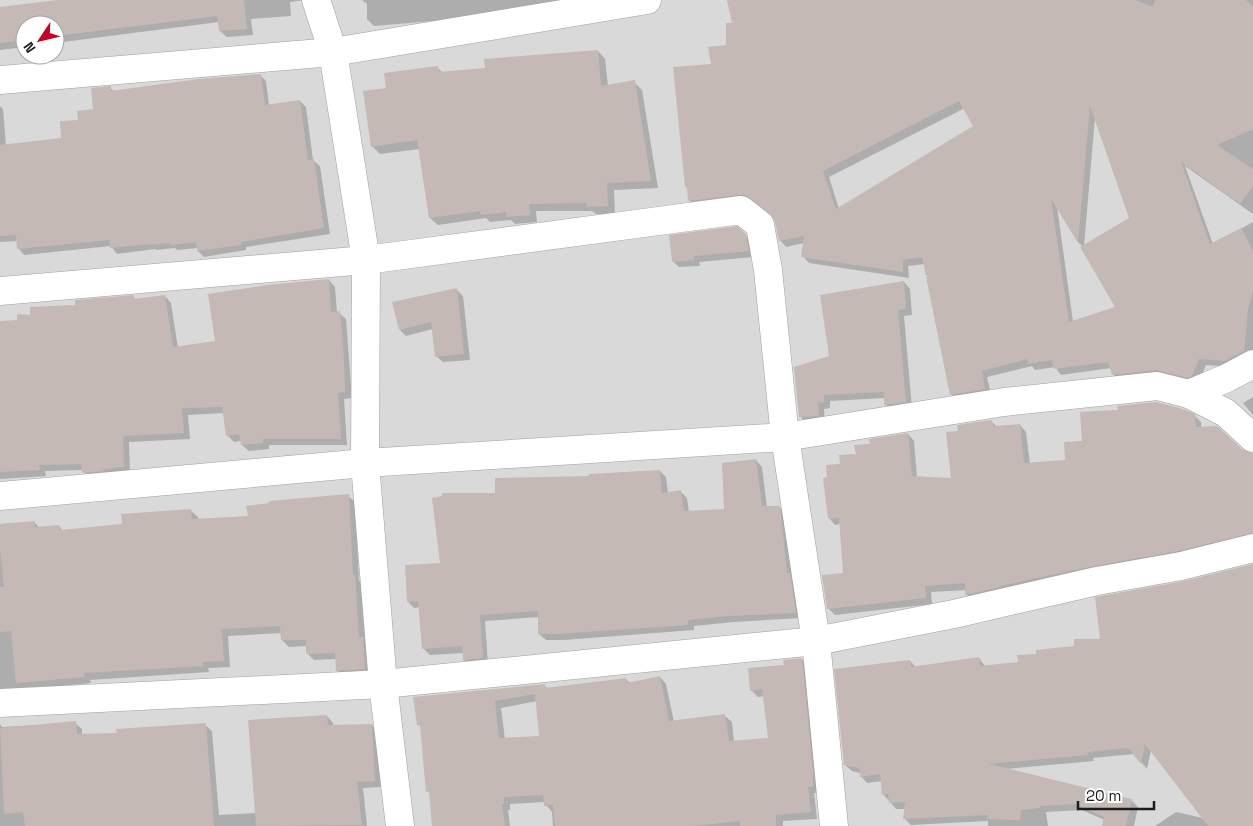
<svg xmlns="http://www.w3.org/2000/svg" width="1253" height="826" font-family="'Space Grotesk',sans-serif">
<style>
.residential{fill:#dad9d9;fill-rule:evenodd}
.shadow{fill:#0003;fill-rule:evenodd}
.building{fill:#c5b9b5;fill-rule:evenodd}
.lines{fill:none;stroke-linecap:round;stroke-linejoin:round}
.minor-casing{stroke:#a0a0a0;stroke-width:29}
.minor{stroke:#fff;stroke-width:28}
</style>
<rect width="100%" height="100%" fill="#ede7e2"/>
<!-- residential -->
<path class="residential" d="M0 0H1253V826H0ZM25 25H55V55H25Z"/>
<!-- shadow -->
<g class="shadow">
<polygon points="67,0 304,0 290,2 291,16 251,19 253,35 227,37 220,31 219,22 55,43 55,25 25,25 25,47 0,50 0,8"/>
<polygon points="362,0 587,0 445,20 374,26 367,19 367,4"/>
<path d="M734 0H1253V214L1185 166 1213 244 1253 222V356L1232 367 1206 365 1199 382 1119 381 1113 374 1111 368 1061 375 1055 367 1035 370 1032 366 987 377 991 395 958 401 951 394 930 278 927 275 925 264 908 266 909 278 809 263 803 256 804 243 786 247 780 240 777 222 773 216 753 201 746 200 696 207 690 201 689 189 686 187 712 66 728 46 734 25ZM965 108 975 127 839 209 829 177ZM1095 118 1131 218 1084 246ZM1057 206 1079 243 1083 247 1117 307 1073 322Z"/>
<polygon points="598,51 605,59 608,86 634,82 642,90 658,188 614,190 615,214 596,214 592,211 536,211 537,222 515,224 511,220 490,222 486,218 438,225 430,218 420,149 380,154 372,146 387,89 437,67 443,73 486,70"/>
<polygon points="260,75 266,81 269,105 300,101 306,107 313,160 320,166 330,234 246,247 246,250 204,257 198,251 198,248 177,250 175,248 156,250 155,249 117,254 111,246 24,255 19,249 18,241 0,242 0,106 3,109 6,146 62,139 79,121 95,110 110,88 115,92"/>
<polygon points="745,235 751,241 754,257 699,262 700,266 679,267 673,261"/>
<polygon points="329,280 335,287 337,313 339,313 346,319 352,398 344,399 347,445 269,445 269,449 249,451 242,445 241,441 234,442 227,435 224,413 188,415 190,439 129,442 130,474 90,479 83,470 45,471 46,476 0,479 0,322 18,321 32,316 77,306 133,297 137,300 165,296 171,303 178,348 216,343"/>
<polygon points="904,282 910,289 912,315 904,316 912,408 892,411 886,405 885,398 830,401 830,408 824,409 825,422 806,423 800,416 830,357"/>
<polygon points="457,290 463,296 470,360 443,362 436,356 433,329 406,336 400,330"/>
<polygon points="1253,397 1253,415 1243,403"/>
<polygon points="1194,415 1201,422 1201,428 1242,451 1253,454 1253,540 973,601 967,595 967,590 931,592 932,604 835,615 828,608 844,574 840,524 835,525 829,518 828,478 841,465 872,445 908,434 914,441 917,478 953,479 959,432 991,421 997,427 1020,425 1026,432 1030,464 1066,461 1083,442"/>
<polygon points="756,460 762,467 767,507 779,507 785,513 792,577 796,581 801,618 734,622 694,626 694,630 564,640 546,640 539,634 539,617 485,621 488,664 470,666 464,660 463,653 430,655 424,649 420,607 414,608 408,602 442,565 496,494 590,478 660,471 666,477 668,493 681,492 687,498 689,512 725,510"/>
<polygon points="348,496 355,502 359,580 361,583 365,640 370,645 371,675 344,677 337,670 336,659 314,660 308,654 307,646 289,647 282,640 282,633 228,636 230,667 208,668 209,672 90,680 91,683 0,692 0,524 34,522 40,528 59,526 63,531 123,525 191,511 198,517 198,520 249,517"/>
<polygon points="1253,565 1253,826 1155,826 1176,812 1203,818 1151,750 1147,769 1134,754 1093,758 1094,761 1006,769 1132,801 1138,807 1134,826 1118,826 1082,810 1046,812 1048,826 988,826 988,821 911,825 904,818 906,809 896,809 883,794 882,781 867,783 861,776 860,773 852,771 845,765 910,661 916,667 979,658 985,666 1019,663 1038,655 1102,640 1184,583"/>
<path d="M802 659 808 666 819 793H814L817 819 783 821V826H553L552 812 546 805 545 802 510 804V810H508L510 826H434L431 794 428 791 422 728 418 724 544 685 548 689 626 679 630 683 660 677 666 684 674 722 725 716 732 722 734 742 769 739 764 696 758 697 751 690 785 666ZM537 701 541 737 505 739 501 708Z"/>
<polygon points="327,716 333,723 333,726 372,725 378,732 381,787 363,788 367,826 0,826 0,724 2,727 75,723 82,729 82,735 118,734 205,725 212,731 219,815 256,813"/>
</g>
<!-- building -->
<g class="building">
<polygon points="57,0 244,0 247,29 219,31 217,16 55,36 55,25 25,25 25,40 0,43 0,7"/>
<path d="M727 0H1135L1153 7 1155 0H1246L1253 7V129L1217 145 1253 169V186L1240 204 1181 162 1210 244 1241 228 1253 251V292L1248 309 1244 351 1225 361 1199 359 1192 376 1188 378 1156 370 1112 375 1108 362 1054 369 1052 360 1028 364 1027 359 982 371 985 389 950 395 926 277 931 276H926L922 257 903 260V272L801 257 804 236 779 241 775 222 770 213 745 195H739L688 201 687 187H685L673 67 711 64 708 47 726 45V23H732ZM959 101 973 126 836 209 823 171ZM1090 106 1129 218 1080 247 1115 307 1069 322 1051 199 1078 243Z"/>
<polygon points="598,50 601,86 635,80 651,181 607,183 608,206 587,207 586,203 529,204 530,215 506,217 506,212 481,215 480,211 429,218 417,140 371,147 363,91 386,88 384,73 438,66 439,72 485,68 484,59"/>
<polygon points="261,74 265,105 300,100 308,160 314,159 324,228 241,242 241,245 197,251 196,242 170,245 169,243 149,245 149,244 110,248 109,240 17,249 16,235 0,236 0,145 61,138 60,121 78,120 77,111 93,109 91,88 111,86 111,91 198,79"/>
<polygon points="737,226 746,234 749,251 694,256 694,260 672,262 669,235"/>
<polygon points="329,279 331,312 340,311 344,358 345,392 338,393 341,439 263,439 263,443 241,445 239,434 226,436 222,407 182,408 184,433 123,436 124,467 103,469 104,471 82,473 81,464 39,465 40,470 0,472 0,321 17,320 17,314 30,315 30,307 75,305 75,300 134,295 134,299 165,295 173,347 215,341 208,294 267,285"/>
<polygon points="904,281 906,309 898,310 906,402 884,405 884,392 824,395 824,402 818,403 819,416 799,417 794,367 829,356 820,295"/>
<polygon points="457,288 464,354 435,357 431,322 399,330 392,302"/>
<polygon points="1156,402 1183,409 1195,414 1196,427 1217,426 1242,449 1253,453 1253,533 1178,551 1094,566 1000,586 1001,587 965,595 965,583 925,586 926,598 827,609 822,575 843,573 839,518 828,519 823,478 827,477 826,465 840,464 839,455 856,454 854,445 870,444 869,439 908,433 912,476 951,478 946,432 958,431 957,425 992,420 993,426 1020,424 1024,463 1065,460 1064,442 1082,441 1080,412 1118,410 1117,406"/>
<polygon points="756,459 762,506 780,506 787,573 790,573 796,613 728,616 688,620 688,625 557,634 538,634 538,611 480,615 483,658 463,660 462,646 422,649 418,601 407,602 405,565 440,563 432,498 442,496 442,493 495,493 495,478 589,476 589,474 660,470 662,493 681,490 684,511 724,509 722,463"/>
<polygon points="349,494 353,575 355,575 359,637 363,637 365,669 336,671 335,653 306,654 306,640 281,640 280,626 222,629 224,661 202,662 203,666 84,673 85,677 16,683 11,631 0,632 0,587 4,587 0,549 0,524 35,521 35,527 59,525 60,530 122,524 121,514 191,509 192,519 248,516 246,506 269,503 269,501"/>
<polygon points="1253,564 1253,826 1208,826 1145,744 1141,764 1128,748 1087,752 1088,755 989,764 1132,799 1126,826 1102,826 1104,817 1075,804 1040,806 1040,808 1021,810 1020,820 987,819 988,815 903,819 905,802 889,803 888,794 882,795 880,774 860,777 859,768 844,765 834,669 910,660 911,667 979,657 980,666 1018,662 1017,655 1036,654 1036,650 1074,646 1074,639 1100,639 1095,597 1184,581"/>
<path d="M802 658 813 772V787H808L811 812 776 815V826H740V821L694 826H555L553 805 544 806 543 795 504 797V804H502L505 826H432L429 791 426 792 420 725H417L413 697 545 684V688L626 678 627 683 660 676 669 721 725 714 729 741 768 738 762 689 750 691 748 668 784 665 783 660ZM535 694 539 736 499 738 495 701Z"/>
<polygon points="327,715 328,725 372,724 375,781 357,782 362,825 256,826 248,720"/>
<polygon points="76,721 77,734 117,733 116,729 206,723 214,826 25,826 23,812 4,814 0,728"/>
</g>
<g class="lines">
<defs>
<g id="minor">
<polyline points="316,0 333,52 366,260 365,463 383,684 400,826"/>
<polyline points="0,80 333,52 647,0"/>
<polyline points="0,291 366,260 741,210 760,225 768,270 785,437 816,641 834,826"/>
<polyline points="1189,394 1227,378 1253,364"/>
<polyline points="0,496 365,463 785,437 1004,402 1157,386 1189,394 1226,413 1253,438"/>
<polyline points="0,703 383,684 816,641 954,614 1097,581 1181,566 1253,548"/>
</g>
</defs>
<!-- minor casing -->
<use href="#minor" class="minor-casing"/>
<!-- minor -->
<use href="#minor" class="minor"/>
</g>
<!-- north arrow -->
<g transform="translate(40 40) rotate(235)"><circle r="24" fill="#ffffff" stroke="#a4a4a4"/>
<path d="M0-4L9 19L0 12L-9 19Z" fill="#c50327"/>
<text y="-8" font-size="14" font-weight="bold" text-anchor="middle" fill="#1c1c1c">N</text>
</g>
<!-- scale -->
<path d="M1078 801v8h76v-8" fill="none" stroke="#1c1c1c" stroke-width="2.5"/>
<text x="1086" y="801" font-size="15" fill="#1c1c1c" stroke="#ffffff" stroke-width="4" paint-order="stroke">20 m</text>
</svg>
